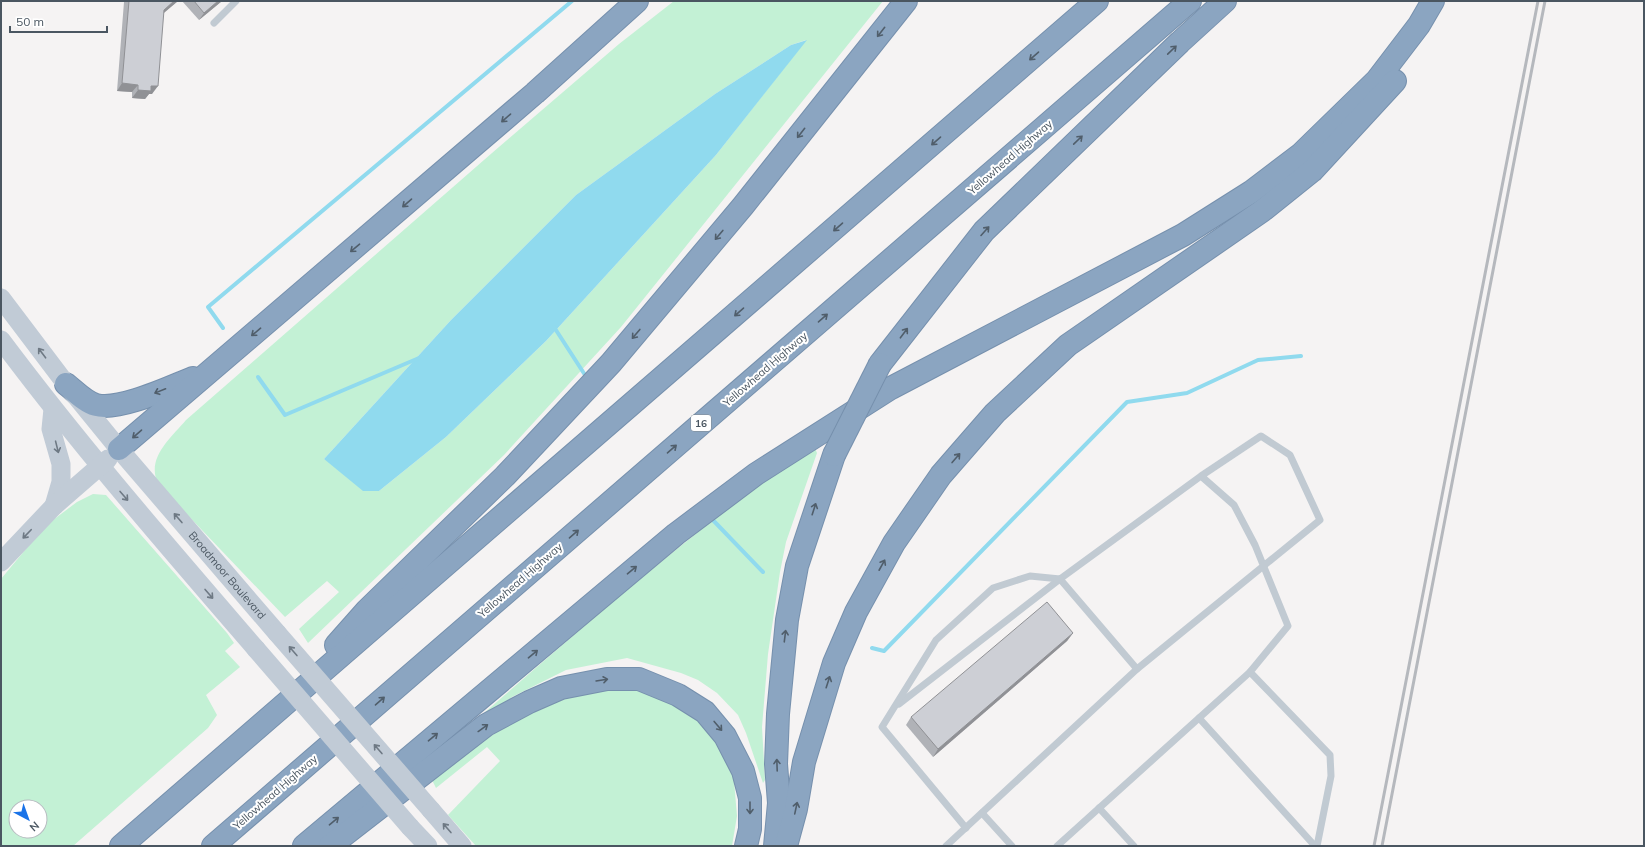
<svg xmlns="http://www.w3.org/2000/svg" width="1645" height="847" font-family="Mulish,sans-serif">
<style>
.green{fill:#c3f1d5;fill-rule:evenodd}
.water{fill:#90daee}
.lines{fill:none;stroke-linecap:round;stroke-linejoin:round}
.stream{stroke:#90daee;stroke-width:4}
.motorway-casing{stroke:#7690ad;stroke-width:24}
.service{stroke:#c1cad2;stroke-width:7}
.secondary{stroke:#c1cbd6;stroke-width:19}
.motorway{stroke:#8ba5c1;stroke-width:22}
.rail{stroke:#b5b8bd;stroke-width:3}
.motorway-bridge-casing{stroke:#7690ad;stroke-width:24;stroke-linecap:butt}
.secondary-bridge{stroke:#c1cbd6;stroke-width:19}
.motorway-bridge{stroke:#8ba5c1;stroke-width:22}
.wall{fill:#b0b2b7}
.shaded-wall{fill:#909195}
.building{fill:#cdcfd5;stroke:#909195}
.oneway{stroke:#505e6b}
.oneway2{stroke:#6e7984}
.labels{text-anchor:middle;dominant-baseline:central;stroke-width:4;stroke-linejoin:round;paint-order:stroke}
.shield{fill:#fff;stroke:#808990;stroke-width:1}
.shield-label{font-size:10px;font-weight:bold;fill:#4a5661}
.street-label{font-size:11px;fill:#4a5661;stroke:#fff}
</style>
<rect width="100%" height="100%" fill="#f5f3f3"/>
<!-- green -->
<g class="green">
<path d="M674 1H883L621 327 504 455 308 643 299 629 339 592 327 581 285 617 158 484C146 458 170 439 186 420L492 153 619 44ZM806 40 716 155 546 341 446 437 379 491 324 459 451 320 576 195 715 94 791 45Z"/>
<path d="M814 446 817 453 786 542 780 572 768 654 762 727 765 780 763 783 746 733 738 715 717 693 698 680 681 673 627 658 566 670 512 697 473 728 469 726C581 629 692 530 814 446Z"/>
<path d="M93 494 106 495 227 633 234 643 225 651 240 667 206 695 217 715 208 728 73 846H1V579L45 526 77 502ZM16 807H40V831H16Z"/>
<path d="M613 685 655 692 711 728 733 769 737 816 732 846H476L448 815 500 761 487 747 436 788 432 780C474 748 516 714 566 695 580 689 598 688 613 685Z"/>
</g>
<!-- water -->
<polygon class="water" points="807,40 716,155 546,341 446,437 379,491 363,491 324,459 451,320 576,195 715,94 791,45"/>
<g class="lines">
<!-- stream -->
<g class="stream">
<polyline points="554,327 585,375"/>
<polyline points="223,328 208,307 572,1"/>
<polyline points="258,377 285,415 419,358"/>
<polyline points="709,516 763,572"/>
<polyline points="872,648 884,651 1127,402 1187,393 1258,360 1301,356"/>
</g>
<defs>
<g id="motorway">
<polyline points="880,364 984,231 1180,42 1225,1"/>
<path d="M66 384C75 391 85 402 96 405 120 411 170 387 193 378"/>
<polyline points="119,449 535,93 637,1"/>
<polyline points="336,645 367,610 505,476 611,363 743,206 906,1"/>
<polyline points="121,846 1097,1"/>
<polyline points="213,846 1190,1"/>
<polyline points="304,846 676,534 756,474 891,388 1183,235 1251,192 1301,154 1377,80 1419,25 1433,1"/>
<polyline points="330,846 486,725 529,702 561,688 607,679 639,679 678,695 705,712 725,736 743,771 750,798 750,829 746,846"/>
<polyline points="775,846 779,803 776,764 778,714 787,620 797,566 834,455"/>
<polyline points="786,846 796,809 804,762 834,663 856,612 894,543 941,475 995,413 1068,345 1262,211 1312,171 1395,81"/>
</g>
</defs>
<!-- motorway casing -->
<use href="#motorway" class="motorway-casing"/>
<!-- service -->
<g class="service">
<polyline points="214,23 236,1"/>
<polyline points="1201,476 1261,436 1290,455 1320,520 1137,669 1060,579 1201,476 1234,505 1255,545 1288,626 1250,672 1330,755 1331,776 1317,846"/>
<polyline points="899,704 1060,579"/>
<polyline points="1199,718 1315,846"/>
<polyline points="1099,808 1134,846"/>
<polyline points="982,813 1012,846"/>
<polyline points="966,828 882,727 936,640 993,588 1030,576 1060,579"/>
<polyline points="946,846 1137,669"/>
<polyline points="1057,846 1250,672"/>
</g>
<!-- secondary -->
<g class="secondary">
<path id="s1" d="M1 298 66 384 119 449 277 633"/>
<path d="M1 340C81 447 169 548 256 649"/>
<polyline points="53,409 51,429 61,464 61,482 54,506"/>
<polyline points="1,562 54,506 108,459"/>
<polyline points="431,810 462,846"/>
<polyline points="410,827 428,846"/>
</g>
<!-- motorway -->
<use href="#motorway" class="motorway"/>
<!-- rail -->
<g class="rail">
<polyline points="1374,846 1538,1"/>
<polyline points="1382,846 1545,1"/>
</g>
<defs>
<polyline id="motorway-bridge" points="834,455 880,364"/>
</defs>
<!-- motorway-bridge casing -->
<use href="#motorway-bridge" class="motorway-bridge-casing"/>
<!-- secondary-bridge -->
<g class="secondary-bridge">
<polyline points="277,633 431,810"/>
<polyline points="256,649 410,827"/>
</g>
<!-- motorway-bridge -->
<use href="#motorway-bridge" class="motorway-bridge"/>
</g>
<!-- wall -->
<g class="wall">
<polygon points="123,1 178,1 163,13 152,94 149,94 145,99 132,98 132,92 117,91 124,2"/>
<polygon points="182,1 222,1 199,20"/>
<polygon points="1073,633 1067,641 933,757 906,725 911,717"/>
</g>
<!-- shaded-wall -->
<g class="shaded-wall">
<polygon points="174,1 178,1 158,18 164,10"/>
<polygon points="218,1 222,1 199,20 204,13"/>
<polygon points="122,83 138,85 132,92 117,91"/>
<polygon points="151,86 158,86 152,94 149,94 145,99 132,98 138,90"/>
<polygon points="1073,633 1067,641 933,757 938,749"/>
</g>
<!-- building -->
<g class="building">
<polygon points="129,1 174,1 164,10 158,86 151,86 151,91 138,90 138,85 122,83"/>
<polygon points="194,1 218,1 204,13"/>
<polygon points="1047,602 1073,633 938,749 911,717"/>
</g>
<!-- one-way arrows -->
<defs><path id="oneway-shaft" d="M-6 0H5M1.5-3L5.5 0L1.5 3" fill="none" stroke-width="1.6" stroke-linecap="round" stroke-linejoin="round"/></defs>
<g class="oneway">
<use href="#oneway-shaft" transform="translate(881 32) rotate(128)"/>
<use href="#oneway-shaft" transform="translate(1172 50) rotate(-44)"/>
<use href="#oneway-shaft" transform="translate(1034 56) rotate(139)"/>
<use href="#oneway-shaft" transform="translate(506 118) rotate(139)"/>
<use href="#oneway-shaft" transform="translate(801 133) rotate(128)"/>
<use href="#oneway-shaft" transform="translate(1078 140) rotate(-44)"/>
<use href="#oneway-shaft" transform="translate(936 141) rotate(139)"/>
<use href="#oneway-shaft" transform="translate(407 203) rotate(139)"/>
<use href="#oneway-shaft" transform="translate(838 227) rotate(139)"/>
<use href="#oneway-shaft" transform="translate(985 231) rotate(-48)"/>
<use href="#oneway-shaft" transform="translate(719 235) rotate(130)"/>
<use href="#oneway-shaft" transform="translate(355 248) rotate(140)"/>
<use href="#oneway-shaft" transform="translate(739 312) rotate(139)"/>
<use href="#oneway-shaft" transform="translate(823 318) rotate(-41)"/>
<use href="#oneway-shaft" transform="translate(256 332) rotate(140)"/>
<use href="#oneway-shaft" transform="translate(904 333) rotate(-53)"/>
<use href="#oneway-shaft" transform="translate(636 334) rotate(130)"/>
<use href="#oneway-shaft" transform="translate(160 391) rotate(158)"/>
<use href="#oneway-shaft" transform="translate(137 434) rotate(139)"/>
<use href="#oneway-shaft" transform="translate(672 449) rotate(-41)"/>
<use href="#oneway-shaft" transform="translate(956 458) rotate(-49)"/>
<use href="#oneway-shaft" transform="translate(814 509) rotate(-72)"/>
<use href="#oneway-shaft" transform="translate(574 534) rotate(-41)"/>
<use href="#oneway-shaft" transform="translate(882 565) rotate(-61)"/>
<use href="#oneway-shaft" transform="translate(632 570) rotate(-40)"/>
<use href="#oneway-shaft" transform="translate(785 636) rotate(-83)"/>
<use href="#oneway-shaft" transform="translate(533 654) rotate(-40)"/>
<use href="#oneway-shaft" transform="translate(602 680) rotate(-9)"/>
<use href="#oneway-shaft" transform="translate(828 682) rotate(-72)"/>
<use href="#oneway-shaft" transform="translate(380 701) rotate(-41)"/>
<use href="#oneway-shaft" transform="translate(718 726) rotate(50)"/>
<use href="#oneway-shaft" transform="translate(483 728) rotate(-36)"/>
<use href="#oneway-shaft" transform="translate(433 737) rotate(-40)"/>
<use href="#oneway-shaft" transform="translate(777 765) rotate(-92)"/>
<use href="#oneway-shaft" transform="translate(750 808) rotate(90)"/>
<use href="#oneway-shaft" transform="translate(796 808) rotate(-78)"/>
<use href="#oneway-shaft" transform="translate(334 821) rotate(-40)"/>
</g>
<g class="oneway2">
<use href="#oneway-shaft" transform="translate(42 353) rotate(-127)"/>
<use href="#oneway-shaft" transform="translate(57 447) rotate(76)"/>
<use href="#oneway-shaft" transform="translate(124 496) rotate(49)"/>
<use href="#oneway-shaft" transform="translate(178 518) rotate(-131)"/>
<use href="#oneway-shaft" transform="translate(27 534) rotate(134)"/>
<use href="#oneway-shaft" transform="translate(209 594) rotate(49)"/>
<use href="#oneway-shaft" transform="translate(293 651) rotate(-131)"/>
<use href="#oneway-shaft" transform="translate(378 749) rotate(-131)"/>
<use href="#oneway-shaft" transform="translate(447 828) rotate(-131)"/>
</g>
<g class="labels">
<!-- shield labels -->
<rect class="shield" x="691" y="415" width="20" height="16" rx="3"/>
<g class="shield-label">
<text x="701" y="423">16</text>
</g>
<!-- street labels -->
<g class="street-label">
<text transform="translate(1010 157) rotate(-41)">Yellowhead Highway</text>
<text transform="translate(765 369) rotate(-41)">Yellowhead Highway</text>
<text stroke="none"><textPath href="#s1" startOffset="358">Broadmoor Boulevard</textPath></text>
<text transform="translate(520 580) rotate(-41)">Yellowhead Highway</text>
<text transform="translate(275 792) rotate(-41)">Yellowhead Highway</text>
</g>
</g>
<!-- border -->
<rect width="1645" height="847" fill="none" stroke="#4a5661" stroke-width="4"/>
<!-- north arrow -->
<g transform="translate(28 819) rotate(139)"><circle r="19" fill="#ffffff" stroke="#b7bbc0"/>
<path d="M0-3L7 15L0 10L-7 15Z" fill="#1a73e8"/>
<text y="-6" font-size="11" font-weight="bold" text-anchor="middle" fill="#4a5661">N</text>
</g>
<!-- scale -->
<path d="M10 26v6h97v-6" fill="none" stroke="#4a5661" stroke-width="2"/>
<text x="16" y="26" font-size="12" fill="#4a5661" stroke="#ffffff" stroke-width="3" paint-order="stroke">50 m</text>
</svg>
